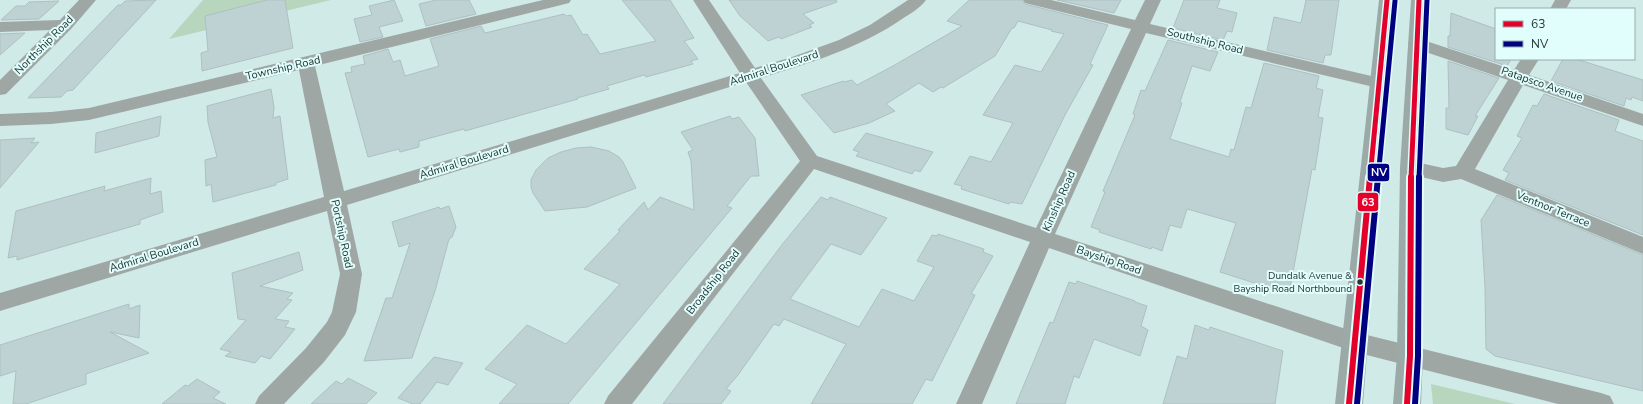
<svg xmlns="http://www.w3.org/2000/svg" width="1643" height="404" font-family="'Nunito Sans',sans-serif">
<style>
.green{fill:#b8d5be}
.building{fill:#bed2d4;stroke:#adc0c2}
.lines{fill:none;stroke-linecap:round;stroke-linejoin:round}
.street{fill:#9fa7a5;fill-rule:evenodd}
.primary{fill:#9baaa7;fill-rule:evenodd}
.bus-1-far1-casing{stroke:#e1fdfc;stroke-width:8}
.bus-1-casing{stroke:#e1fdfc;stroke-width:10}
.bus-2-far1-casing{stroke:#e1fdfc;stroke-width:8}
.bus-2-casing{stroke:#e1fdfc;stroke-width:10}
.bus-1-far1{stroke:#e4002b;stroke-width:5}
.bus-1{stroke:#e4002b;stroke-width:6}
.bus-2-far1{stroke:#000080;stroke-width:5}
.bus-2{stroke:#000080;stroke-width:6}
.bus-dot{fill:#243737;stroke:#e1fdfc;stroke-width:1.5}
.labels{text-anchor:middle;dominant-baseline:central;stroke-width:4;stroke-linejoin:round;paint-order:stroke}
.bus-label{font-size:10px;fill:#243737;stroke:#e1fdfc;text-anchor:end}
.street-label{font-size:11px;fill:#243737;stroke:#e1fdfc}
.line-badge{stroke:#e1fdfc;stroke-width:1.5}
.badge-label{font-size:11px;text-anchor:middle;font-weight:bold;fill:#fff}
</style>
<rect width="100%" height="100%" fill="#d0eae8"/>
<!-- green -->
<g class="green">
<polygon points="203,0 331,0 169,39"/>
<polygon points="1431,384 1515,404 1433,404"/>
</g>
<!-- building -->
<g class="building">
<polygon points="156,0 73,90 67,91 61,97 28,98 118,5 121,5 125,1"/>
<polygon points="267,0 285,0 293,48 202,71 201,53 208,51 205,16"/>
<polygon points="394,0 403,21 379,27 383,37 360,42 354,19 372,15 369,6"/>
<polygon points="436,0 469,0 476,14 426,26 419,4"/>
<polygon points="622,0 670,0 694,38 684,41 698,59 691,61 693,64 646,77 644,75 607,86 609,89 577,98 578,99 465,131 464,129 419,141 419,147 400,152 399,149 368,157 345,73 352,72 351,67 365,64 363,56 388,49 393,62 400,60 405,76 439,66 430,39 481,26 485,33 564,14 566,16 571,15 583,35 587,34 600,54 656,41"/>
<polygon points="729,0 836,0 837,2 803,14 814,23 809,25 812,27 781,39 779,37 768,41 740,16"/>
<polygon points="969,0 1022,0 1025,4 1108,25 1090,64 1093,65 1065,115 1022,204 1010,202 1009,204 961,189 962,186 954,184 970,156 991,162 1013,123 983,115 1015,65 1041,72 1064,34 1051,31 1052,30 1018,21 1014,28 1012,28 995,56 943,88 941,87 933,92 919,83 886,104 895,111 869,123 834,133 801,95 843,81 844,82 852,80 857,85 893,66 962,26 947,21"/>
<polygon points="1057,0 1121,0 1114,13"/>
<polygon points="1184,0 1220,0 1217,8 1237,13 1232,32 1227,31 1223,40 1173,28"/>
<polygon points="1306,0 1339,0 1331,55 1325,55 1323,63 1267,50 1274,17 1301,23"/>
<polygon points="59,1 39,19 1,20 16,6 25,6 29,2"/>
<polygon points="1451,13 1496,29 1496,59 1511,59 1507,66 1448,47 1448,36 1450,36"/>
<polygon points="0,33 0,34 25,33 0,55"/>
<polygon points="1168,40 1218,52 1210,71 1192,66 1180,102 1182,103 1170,139 1229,157 1231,149 1234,150 1246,107 1251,108 1264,63 1319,76 1316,88 1323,90 1318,117 1323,118 1315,170 1312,169 1289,294 1220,272 1236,223 1187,209 1181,228 1170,225 1162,251 1152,247 1151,249 1099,232 1100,230 1091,227 1105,192 1103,191 1135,115 1133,114 1141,90 1145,91"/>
<polygon points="1563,59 1576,59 1643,80 1643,101 1632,97 1631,100 1626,98 1624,106 1551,81"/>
<polygon points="1448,61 1499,78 1475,116 1478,116 1468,135 1446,129 1446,108 1449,108"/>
<polygon points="271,89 274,107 273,118 280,116 288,179 276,183 276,185 213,202 211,184 206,186 205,160 217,157 208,122 207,106"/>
<polygon points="1544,94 1619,120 1615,131 1643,141 1643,235 1505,180 1509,173 1503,170 1522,138 1517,136 1533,105 1537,106"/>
<polygon points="161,116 159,136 95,153 96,133"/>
<polygon points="730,116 732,119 739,117 755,138 759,176 751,176 727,206 732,208 568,404 499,404 517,384 485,369 527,325 566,344 620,284 584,269 620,231 618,230 644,202 648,210 660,197 694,210 691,161 688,152 693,150 681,132"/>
<polygon points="866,133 933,152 920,172 915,170 912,174 856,156 859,152 853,150"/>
<polygon points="35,138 31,143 39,142 0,188 0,140"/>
<polygon points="591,147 609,151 619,157 623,162 636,188 587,207 545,211 533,193 531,187 531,180 536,170 548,158 561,152 576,148"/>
<polygon points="151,178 150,194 161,191 163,212 140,220 140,224 17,260 17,256 8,258 16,211 105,186 104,191"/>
<polygon points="1497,195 1643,255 1643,391 1495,356 1486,349 1485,288 1481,220"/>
<polygon points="821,197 828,200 830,197 887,218 861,255 831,244 790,299 859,327 882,289 914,301 934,267 917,261 932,235 937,236 938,234 984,249 983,252 993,256 971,294 975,295 932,381 926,379 912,404 811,404 846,344 784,319 779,326 774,324 738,375 726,389 731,391 721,404 663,404 781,246"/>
<polygon points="449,206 456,227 452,237 449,239 435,291 412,358 364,361 386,298 392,298 410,243 399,247 392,222 439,207 440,209"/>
<polygon points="299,252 303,270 260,286 293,293 287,299 292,300 275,319 289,321 285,327 295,329 270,359 261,356 255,363 225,356 231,352 220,349 246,320 238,319 232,273"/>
<polygon points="1077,281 1135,301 1135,302 1147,306 1141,326 1148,330 1140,356 1094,339 1079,378 1074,376 1065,404 1016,404 1050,322 1053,323 1069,282 1076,284"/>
<polygon points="129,304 129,309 140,305 139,338 110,332 149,353 86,374 86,384 26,404 13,404 16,371 0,376 0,345"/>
<polygon points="1195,325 1209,330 1210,327 1283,351 1275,404 1163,404 1177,356 1187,359"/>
<polygon points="434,357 463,363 448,385 437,382 420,404 413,404 398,398"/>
<polygon points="348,378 377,393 366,404 311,404 336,381 342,384"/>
<polygon points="197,379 220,392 213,398 226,404 162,404 185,385 188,386"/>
</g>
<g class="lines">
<!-- street -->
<g class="street">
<polygon points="79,0 96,0 71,29 6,94 0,95 0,80 50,30 0,32 0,22 60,20"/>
<path d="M543 0H571L569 3 315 66 344 191 740 73 693 0H709L755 68 792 57 839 40 870 25 908 0H926C920 8 910 14 902 19 860 48 810 63 761 78L817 156 1036 228 1131 29 1025 3 1023 0H1051L1135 20 1145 0H1161L1150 24 1384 79 1387 83 1384 87 1378 88 1146 33 1055 234 1355 332 1601 393 1610 396 1614 404H1558L1355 352 1049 248 982 404H956L1030 242 814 169 632 404H604L608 396 800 161 746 82 347 205 362 274 356 312 345 335 324 362 284 404H255L259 396 306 348 327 322 332 312 340 274 327 211 0 311V293L324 197 299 70 89 120 51 124 0 126V114L51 112 89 108Z"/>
<polygon points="1555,0 1571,0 1566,9 1550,9"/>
<polygon points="1417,38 1514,70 1521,59 1539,59 1529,75 1643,114 1643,126 1523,85 1475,169 1643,237 1643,254 1461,179 1443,182 1404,173 1401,168 1404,163 1411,161 1443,168 1456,166 1508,80 1411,47 1408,43 1411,39"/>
</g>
<!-- primary -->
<g class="primary">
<polygon points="1379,0 1395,0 1363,404 1335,404"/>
<polygon points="1411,0 1427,0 1422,168 1423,356 1421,404 1393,404 1397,356 1400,168"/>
</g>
<defs>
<g id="bus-1-far1">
<polyline points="1370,178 1387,0"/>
<polyline points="1411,178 1419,0"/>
</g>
<g id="bus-1">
<polyline points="1349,404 1370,177"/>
<polyline points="1407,404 1410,356 1411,177"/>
</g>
<g id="bus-2-far1">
<polyline points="1378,178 1395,1"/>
<polyline points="1419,178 1427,0"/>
</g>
<g id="bus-2">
<polyline points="1357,404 1378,177"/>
<polyline points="1415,404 1418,356 1419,177"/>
</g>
</defs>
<!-- bus-1-far1 casing -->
<use href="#bus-1-far1" class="bus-1-far1-casing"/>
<!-- bus-1 casing -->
<use href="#bus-1" class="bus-1-casing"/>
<!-- bus-2-far1 casing -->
<use href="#bus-2-far1" class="bus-2-far1-casing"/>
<!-- bus-2 casing -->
<use href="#bus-2" class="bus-2-casing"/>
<!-- bus-1-far1 -->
<use href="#bus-1-far1" class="bus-1-far1"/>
<!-- bus-1 -->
<use href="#bus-1" class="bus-1"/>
<!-- bus-2-far1 -->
<use href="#bus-2-far1" class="bus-2-far1"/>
<!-- bus-2 -->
<use href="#bus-2" class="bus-2"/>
</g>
<!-- markers -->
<circle class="bus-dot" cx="1360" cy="282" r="3.5"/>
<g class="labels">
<!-- bus labels -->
<g class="bus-label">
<text x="1352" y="276">Dundalk Avenue &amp;<tspan x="1352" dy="13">Bayship Road Northbound</tspan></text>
</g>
<!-- street labels -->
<g class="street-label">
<text transform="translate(1205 41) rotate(14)">Southship Road</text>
<text transform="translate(44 45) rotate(-45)">Northship Road</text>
<text transform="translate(283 68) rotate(-13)">Township Road</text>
<text transform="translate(774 68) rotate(-18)">Admiral Boulevard</text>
<text transform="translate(1542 84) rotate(19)">Patapsco Avenue</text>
<text transform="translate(464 162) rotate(-17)">Admiral Boulevard</text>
<text transform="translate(1059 201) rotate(-66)">Kinship Road</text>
<text transform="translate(1553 209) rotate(22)">Ventnor Terrace</text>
<text transform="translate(342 234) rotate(78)">Portship Road</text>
<text transform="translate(154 255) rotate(-17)">Admiral Boulevard</text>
<text transform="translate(1109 260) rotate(19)">Bayship Road</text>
<text transform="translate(713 282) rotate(-52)">Broadship Road</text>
</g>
</g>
<g class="line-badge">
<rect x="1367" y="163" width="23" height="19" rx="4" fill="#000080"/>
<rect x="1357" y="192" width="22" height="20" rx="4" fill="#e4002b"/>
</g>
<g class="badge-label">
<text x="1379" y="176">NV</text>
<text x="1368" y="206">63</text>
</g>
<!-- legend -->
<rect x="1495" y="8" width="140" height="52" fill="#e1fdfc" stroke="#95aead"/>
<rect x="1503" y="21" width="20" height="6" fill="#e4002b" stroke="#95aead"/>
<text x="1531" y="28" font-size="12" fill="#243737">63</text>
<rect x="1503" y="41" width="20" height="6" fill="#000080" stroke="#95aead"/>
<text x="1531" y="48" font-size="12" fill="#243737">NV</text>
</svg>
